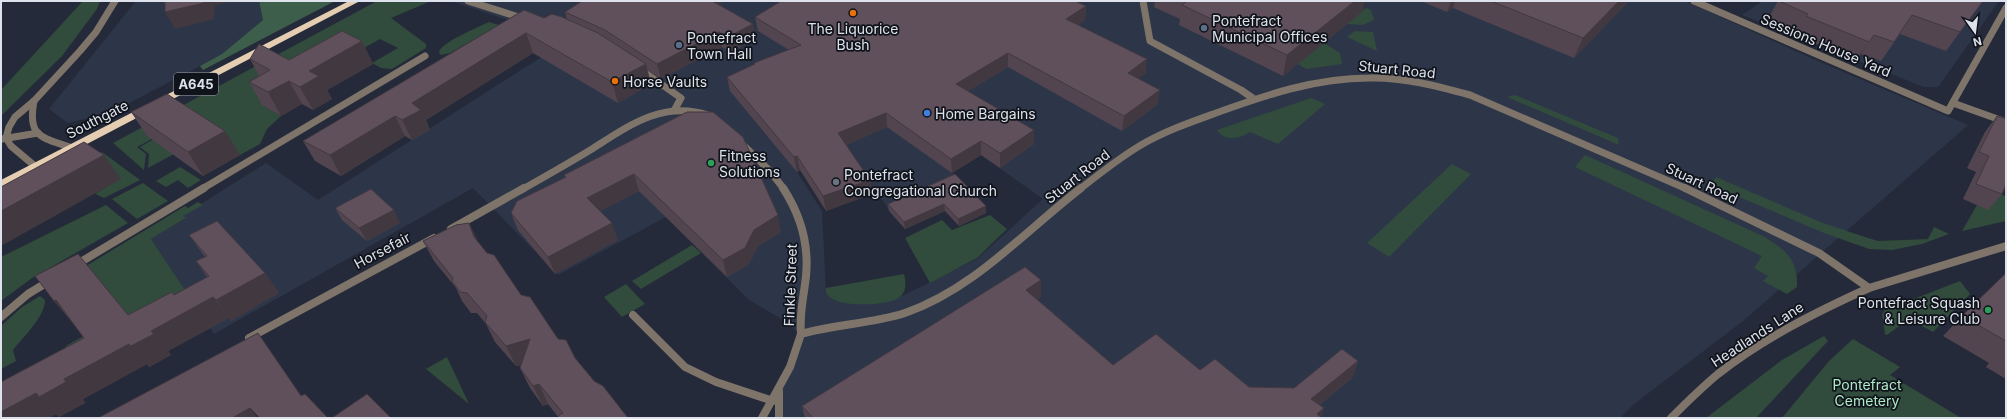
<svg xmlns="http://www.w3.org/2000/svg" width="2007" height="419" font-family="Inter,sans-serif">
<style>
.built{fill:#2d3649;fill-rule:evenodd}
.green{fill:#314b3c}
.forest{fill:#3d5e4b}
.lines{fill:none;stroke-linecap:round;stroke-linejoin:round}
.minor-far1{stroke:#7f7469;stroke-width:7}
.minor{stroke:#7f7469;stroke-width:8}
.tertiary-far1{stroke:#7f7469;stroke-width:7}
.tertiary{stroke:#7f7469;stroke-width:8}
.trunk{fill:#e5cdb2;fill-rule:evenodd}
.wall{fill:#52454f}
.shaded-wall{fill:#423840}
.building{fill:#5f505c;stroke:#423840}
.food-dot{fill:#e8710a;stroke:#10131a;stroke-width:1.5}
.service-dot{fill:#5c6f8a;stroke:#10131a;stroke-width:1.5}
.shop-dot{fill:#3f7fe0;stroke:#10131a;stroke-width:1.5}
.leisure-dot{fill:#2e9e5b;stroke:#10131a;stroke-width:1.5}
.worship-dot{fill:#6b7280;stroke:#10131a;stroke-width:1.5}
.labels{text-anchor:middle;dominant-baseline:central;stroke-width:3.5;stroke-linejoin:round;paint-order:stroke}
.shield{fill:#10131a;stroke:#a0a4ad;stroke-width:1}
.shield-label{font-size:13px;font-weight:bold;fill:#dde2ec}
.poi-label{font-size:14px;fill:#dde2ec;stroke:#10131a;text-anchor:start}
.street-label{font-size:14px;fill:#dde2ec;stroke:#10131a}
.park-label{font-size:14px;fill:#aeeac7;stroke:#10131a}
</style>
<rect width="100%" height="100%" fill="#242a39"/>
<!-- built -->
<g class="built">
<polygon points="136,1 259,1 263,20 222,54 200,66 110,113 68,123 49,109"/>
<path d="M451 1H1685L1822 63 1968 125 1743 321 1634 404 1620 418H777L779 391 801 334 780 318 749 300 666 217 558 275 473 188 214 334 151 239 185 219 182 216 266 163 318 200 568 40ZM845 154 884 202 889 211 959 179 952 173 981 155 1043 199 977 259 900 297 892 300 826 293 822 211 797 172Z"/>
<polygon points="1763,1 1999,1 1938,87 1924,87 1742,15"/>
</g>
<!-- green -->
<g class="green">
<polygon points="83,1 100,1 97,9 62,56 1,116 1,90"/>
<polygon points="377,1 431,1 391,18 426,44 426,48 392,69 381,68 372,63 398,48 380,39 263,105 281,116 267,129 260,144 240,155 147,135 152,139 137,147 146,154 144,170 113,143"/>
<polygon points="1366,8 1371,10 1374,20 1363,25 1347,24"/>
<path d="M489 22 499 25 450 53 441 55 439 53C439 43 479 27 489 22Z"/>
<polygon points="1355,31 1373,32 1377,51 1347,37"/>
<polygon points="1324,43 1340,53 1342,64 1306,69 1298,64"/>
<polygon points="1515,95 1618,138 1619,145 1507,97"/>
<path d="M1311 98 1325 104 1278 144 1250 132C1239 139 1225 142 1217 130Z"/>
<polygon points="154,139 174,154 148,168 149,154 140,147"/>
<polygon points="102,152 140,180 104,198 95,194 121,178 1,204"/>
<path d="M1585 155 1765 237C1786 251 1798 259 1797 287L1787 294 1763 281 1768 276 1754 268 1762 256 1575 167Z"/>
<polygon points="1452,164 1471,174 1389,257 1367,243"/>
<polygon points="180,167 201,180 188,188 178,180 166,187 156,181"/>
<polygon points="1716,177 1823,223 1868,238 1878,241 1928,239 1934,227 1949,234 1922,244 1892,250 1869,249 1824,233 1711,185"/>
<polygon points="143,183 168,201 137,219 112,199"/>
<polygon points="1997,191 2006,197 2006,221 1962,231 1977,205 1988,209"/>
<polygon points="198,202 203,205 183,216 186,218 151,239 197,308 81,370 66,346 85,335 53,286 185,206 188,208"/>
<polygon points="106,205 128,223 32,278 1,301 1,257"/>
<polygon points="990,215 1007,229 977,258 930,283 905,238 942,220 952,230"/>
<polygon points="692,245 701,253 641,289 632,281"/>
<path d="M904 274C906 282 907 291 900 297 889 306 845 307 833 299 830 298 828 295 826 293V288Z"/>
<polygon points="1960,281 1970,294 1933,332 1909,319 1887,335 1885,334 1882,314 1885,310"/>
<polygon points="626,284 645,304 622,317 604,297"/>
<path d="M40 296 45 300C45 317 23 337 13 350L16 361 1 369V326L22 307Z"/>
<polygon points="1824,336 1828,341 1756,418 1706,418 1782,360"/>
<polygon points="1853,339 1900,367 1890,375 1961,418 1782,418 1829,361"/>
<polygon points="447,357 469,404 426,369"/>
</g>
<!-- forest -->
<polygon class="forest" points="259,1 335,1 203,70 200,66 222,54 263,20"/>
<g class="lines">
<!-- minor-far1 -->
<g class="minor-far1">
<polyline points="468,1 525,19"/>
<polyline points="1143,1 1150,41 1241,90 1254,99"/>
<polyline points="1694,1 1948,111 2006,8"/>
<polyline points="641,70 681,98 675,109"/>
<path d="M34 101C27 138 42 137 72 148"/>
<polyline points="1953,103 2006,122"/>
<polyline points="2,139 38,133"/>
<polyline points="740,142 769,170 784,189"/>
<polyline points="36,167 11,146 6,138 9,127 15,117 34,101 80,51 96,32 115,1"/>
<polyline points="202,189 425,56"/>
<path d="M523 189C546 176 569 163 592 149 628 126 663 100 708 115"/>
</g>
<!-- minor -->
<g class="minor">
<path d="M783 188C800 214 809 245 806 276 804 296 799 313 801 334"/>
<polyline points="451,229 524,188"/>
<polyline points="74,266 204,188"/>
<polyline points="633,315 685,367 716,382 773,401"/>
<polyline points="1,317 28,294 51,280"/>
<polyline points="249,338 434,238"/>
<polyline points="779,391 779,418"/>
<path d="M1671 418C1686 403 1701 388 1718 374 1764 338 1816 312 1869 288"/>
</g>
<!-- tertiary-far1 -->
<path class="tertiary-far1" d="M1080 189C1099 174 1119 158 1141 145 1165 131 1191 122 1216 113 1266 95 1315 78 1369 78 1403 77 1437 86 1470 95L1687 189"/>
<!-- tertiary -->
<g class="tertiary">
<polyline points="1685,188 1819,253 1869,288 2006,246"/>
<path d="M762 418 790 367 801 334C835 324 871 324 905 313 974 289 1024 232 1081 188"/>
</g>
<!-- trunk -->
<polygon class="trunk" points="349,1 360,1 1,189 1,180"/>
</g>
<!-- wall -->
<g class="wall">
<polygon points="582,1 725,1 718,4 756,38 731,52 722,47 661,79 647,70 651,84 618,103 533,53 426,120 430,130 412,140 405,136 341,176 315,161 303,141 544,18 567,19 565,12"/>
<polygon points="1155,1 1364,1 1362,12 1283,76 1179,25 1180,19 1154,7"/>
<polygon points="1421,1 1629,1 1574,58 1453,8 1447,12"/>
<polygon points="1778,1 1983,1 1946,51 1900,34 1881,61 1861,54 1856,60 1795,35 1796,33 1768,19"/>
<polygon points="1086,6 1085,20 1078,25 1146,73 1138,78 1158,104 1122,131 1008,67 968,91 1034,144 1000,168 981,155 952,173 887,127 846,145 872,194 826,211 800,170 797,172 730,91 727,77 754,65 754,63 789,50 758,31 755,17"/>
<polygon points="362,41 373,64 327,90 332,99 313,110 302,104 281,116 262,105 249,82 259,76 250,59 289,60"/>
<polygon points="131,112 240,155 203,176 147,136"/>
<polygon points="687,112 781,232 758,246 749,264 727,277 639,191 600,211 618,240 555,274 518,230 511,213 565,177 564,175"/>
<polygon points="1997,116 2002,194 1988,210 1963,199 1976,172 1967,168 1985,132"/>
<polygon points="955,174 986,213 959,226 945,211 905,229 889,211 888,204"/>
<polygon points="335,208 400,223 367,241 342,220"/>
<polygon points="189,235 265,273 279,293 231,321 229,318 168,351 171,355 149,367 147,364 83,399 85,403 59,417 56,414 49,418 1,418 84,338 71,321 54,301 128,315 174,295 207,277 196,261 205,257"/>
<polygon points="423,241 479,243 521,295 575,358 594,381 628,418 559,418 548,404 543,406 530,388 520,368 521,365 516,366 495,342 486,324 477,313 471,313 462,301 456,288 434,261"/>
<polygon points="2006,273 2006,379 1986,367 1989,363 1943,336 1962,316"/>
<polygon points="1041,297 1037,299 1113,365 1200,370 1249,387 1294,388 1358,361 1352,378 1319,405 1324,408 1321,417 1322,418 805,418 802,406"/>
</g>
<!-- shaded-wall -->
<g class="shaded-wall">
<polygon points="163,1 235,1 215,5 214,19 175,29 165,12 170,11"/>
<polygon points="704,1 725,1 706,10"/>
<polygon points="1355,1 1364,1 1362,12 1283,76 1287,55"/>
<polygon points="1451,1 1455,1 1453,8 1447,12"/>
<polygon points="1619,1 1629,1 1574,58 1583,38"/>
<polygon points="1086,6 1085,20 1066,33 1066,19"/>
<polygon points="753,24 756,38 731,52 728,37"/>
<polygon points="719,32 722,47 661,79 657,64"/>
<polygon points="526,33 533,53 426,120 430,130 412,140 402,120 412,103"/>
<polygon points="1874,35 1861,54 1856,60 1869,42"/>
<polygon points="362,41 373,64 327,90 332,99 313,110 300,87 309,71"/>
<polygon points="1008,53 1008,67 956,99 956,84"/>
<polygon points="1147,59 1146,73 1127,87 1128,73"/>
<polygon points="646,64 651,84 618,103 612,82"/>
<polygon points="289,81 302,104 281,116 268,92"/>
<polygon points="1160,90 1158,104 1122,131 1124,116"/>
<polygon points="886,113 887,127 840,148 838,133"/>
<polygon points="395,116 405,136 341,176 330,155"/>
<polygon points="1034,130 1034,144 1000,168 1000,153"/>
<polygon points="225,131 240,155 203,176 188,152"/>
<polygon points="981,141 981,155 952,173 951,159"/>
<polygon points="104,155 121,179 1,246 1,211"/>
<polygon points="797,156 800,170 797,172 794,157"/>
<polygon points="634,174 639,191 593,215 587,198"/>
<polygon points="870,180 872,194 826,211 823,196"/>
<polygon points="944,204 945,211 905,229 904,222"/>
<polygon points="986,206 986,213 959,226 958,219"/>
<polygon points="394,210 400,223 367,241 359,228"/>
<polygon points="778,215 781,232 758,246 749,264 727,277 723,260 754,230"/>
<polygon points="469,223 479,243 474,237"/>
<polygon points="612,223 618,240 555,274 548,257"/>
<polygon points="265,273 279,293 231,321 216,300"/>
<polygon points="1041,280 1041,297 1026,307 1026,290"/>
<polygon points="213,297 229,318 168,351 171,355 149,367 147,364 83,399 85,403 59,417 56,414 49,418 1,418 1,412 129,344 151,331"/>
<polygon points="56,300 72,321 54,301"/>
<polygon points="258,333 271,352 315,415 301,396"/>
<polygon points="530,339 540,360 516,366 506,346"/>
<polygon points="1358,361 1352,378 1306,415 1311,399"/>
<polygon points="539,384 548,404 543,406 533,386"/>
<polygon points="250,408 258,418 232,418"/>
<polygon points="1324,408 1321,418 1317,414"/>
</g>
<!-- building -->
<g class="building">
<polygon points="165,1 204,1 204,3 165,12"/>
<polygon points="582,1 712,1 753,24 728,37 719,32 657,64 605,30 565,12"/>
<polygon points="781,1 1075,1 1086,6 1066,19 1147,59 1128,73 1160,90 1124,116 1008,53 956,84 1034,130 1000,153 981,141 951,159 886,113 838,133 870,180 823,196 797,156 794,157 727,77 755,64 754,63 801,45 755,17"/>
<polygon points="1187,1 1355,1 1287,55 1182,5"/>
<polygon points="1491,1 1619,1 1583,38"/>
<polygon points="1779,1 1983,1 1960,32 1912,15 1894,42 1874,35 1869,42 1806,16 1808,14"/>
<polygon points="524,10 544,18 552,14 562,17 598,33 646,64 612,82 526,33 412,103 421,110 402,120 395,116 330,155 303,141"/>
<polygon points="342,31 362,41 309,71 319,76 300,87 289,81 268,92 249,82 270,70 250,59 259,44 289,60"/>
<polygon points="167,94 225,131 188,152 131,112"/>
<polygon points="687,112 713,112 743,137 778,215 754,230 745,248 723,260 634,174 587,198 612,223 548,257 511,213 517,201 566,177 564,175"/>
<polygon points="1997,116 2006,119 2006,184 2002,194 1976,184 1989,156 1979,152"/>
<polygon points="84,142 104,155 1,211 1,187"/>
<polygon points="955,174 986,206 958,219 944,204 904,222 888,204"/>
<polygon points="371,189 394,210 359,228 335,208"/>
<polygon points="217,221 265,273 216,300 213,297 151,331 154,334 131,346 129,344 64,379 66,382 39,397 36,393 1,412 1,382 84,338 56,300 54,301 35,276 78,254 128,315 172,292 174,295 209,276 196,261 207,256 189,235"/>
<polygon points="469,223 474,237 487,253 494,255 521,295 530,297 558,339 566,340 575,358 594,381 603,386 628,418 560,418 558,416 563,413 539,384 533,386 520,368 530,339 506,346 485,322 487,316 467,293 460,292 452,281 453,278 423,241 456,225"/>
<polygon points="1025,267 1041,280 1026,290 1113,365 1156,334 1200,370 1215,359 1249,387 1294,388 1342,349 1358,361 1311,399 1324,408 1317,414 1322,418 813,418 802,406"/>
<polygon points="2006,273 2006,341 1962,316"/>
<polygon points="258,333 301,396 305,394 328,418 260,418 250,408 232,418 98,418"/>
<polygon points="367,394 391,418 332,418"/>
</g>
<!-- markers -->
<g class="food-dot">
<circle cx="853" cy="13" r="4"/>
<circle cx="615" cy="81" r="4"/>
</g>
<g class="service-dot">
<circle cx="1204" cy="28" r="4"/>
<circle cx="679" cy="45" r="4"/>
</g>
<circle class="shop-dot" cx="927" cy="113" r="4"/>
<g class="leisure-dot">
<circle cx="711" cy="163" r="4"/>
<circle cx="1988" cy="310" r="4"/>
</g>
<circle class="worship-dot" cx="836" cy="182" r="4"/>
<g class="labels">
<!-- shield labels -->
<rect class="shield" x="174" y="73" width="44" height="22" rx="3"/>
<g class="shield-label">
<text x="196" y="84">A645</text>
</g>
<!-- poi labels -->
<g class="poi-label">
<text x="1212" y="20">Pontefract<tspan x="1212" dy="16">Municipal Offices</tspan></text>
<text x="853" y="28" text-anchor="middle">The Liquorice<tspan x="853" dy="16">Bush</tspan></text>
<text x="687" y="37">Pontefract<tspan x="687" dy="16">Town Hall</tspan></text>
<text x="623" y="81">Horse Vaults</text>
<text x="935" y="113">Home Bargains</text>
<text x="719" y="155">Fitness<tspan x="719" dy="16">Solutions</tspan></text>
<text x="844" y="174">Pontefract<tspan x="844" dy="16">Congregational Church</tspan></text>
<text x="1980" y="302" text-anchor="end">Pontefract Squash<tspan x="1980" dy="16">&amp; Leisure Club</tspan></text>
</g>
<!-- street labels -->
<g class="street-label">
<text transform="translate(1826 45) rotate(23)">Sessions House Yard</text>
<text transform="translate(1397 69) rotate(6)">Stuart Road</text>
<text transform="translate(97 119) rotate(-27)">Southgate</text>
<text transform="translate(1077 176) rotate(-38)">Stuart Road</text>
<text transform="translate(1702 183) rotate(25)">Stuart Road</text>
<text transform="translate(382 250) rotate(-28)">Horsefair</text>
<text transform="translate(790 285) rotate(-88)">Finkle Street</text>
<text transform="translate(1757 334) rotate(-33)">Headlands Lane</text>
</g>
<!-- park labels -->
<g class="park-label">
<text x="1867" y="384">Pontefract<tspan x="1867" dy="16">Cemetery</tspan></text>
</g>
</g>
<!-- border -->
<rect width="2007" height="419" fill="none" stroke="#dde2ec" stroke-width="4"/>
<!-- north arrow -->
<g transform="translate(1975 32) rotate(166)" stroke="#10131a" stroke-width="3" paint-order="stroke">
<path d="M0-3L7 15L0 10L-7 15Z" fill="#dde2ec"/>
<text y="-6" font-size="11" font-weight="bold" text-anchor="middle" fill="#dde2ec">N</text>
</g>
</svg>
